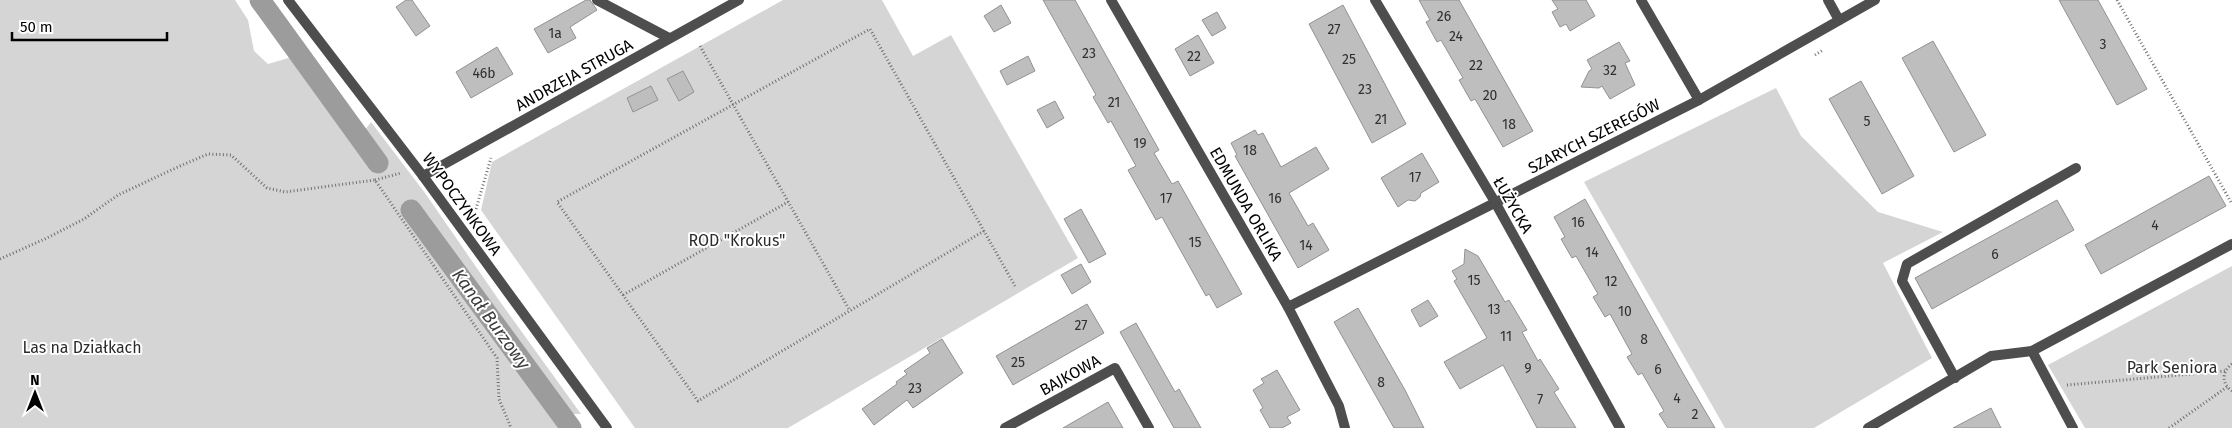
<svg xmlns="http://www.w3.org/2000/svg" width="2232" height="428" font-family="'Fira Sans',sans-serif">
<style>
.green{fill:#d5d5d5}
.lines{fill:none;stroke-linecap:round;stroke-linejoin:round}
.canal{stroke:#9c9c9c;stroke-width:21}
.building{fill:#bebebe;stroke:#929292}
.path{stroke:#707070;stroke-width:3;stroke-dasharray:1 2.5;stroke-linecap:butt}
.service{stroke:#4e4e4e;stroke-width:10}
.minor{stroke:#4e4e4e;stroke-width:10}
.labels{text-anchor:middle;dominant-baseline:central;stroke-width:4;stroke-linejoin:round;paint-order:stroke}
.number-label{font-size:14px;fill:#303030}
.street-label{font-size:16px;fill:#000;stroke:#fff}
.park-label{font-size:16px;fill:#2c2c2c;stroke:#fff}
.water-label{font-size:18px;font-style:italic;fill:#3d3d3d;stroke:#fff}
</style>
<rect width="100%" height="100%" fill="#fff"/>
<!-- green -->
<g class="green">
<polygon points="0,0 235,0 248,20 254,51 268,64 292,57 356,142 371,122 425,193 501,303 581,414 551,414 572,428 0,428"/>
<polygon points="783,0 882,0 913,56 951,35 1078,258 788,428 635,428 481,210 492,162"/>
<polygon points="1776,88 1801,136 1878,212 1943,232 1883,263 1932,358 1814,428 1725,428 1584,182"/>
<polygon points="2232,266 2232,428 2085,428 2048,365"/>
</g>
<g class="lines">
<!-- canal -->
<g class="canal">
<polyline points="260,0 378,163"/>
<polyline points="411,210 571,428"/>
</g>
</g>
<!-- building -->
<g class="building">
<polygon points="406,0 412,0 430,26 416,36 396,7"/>
<polygon points="586,0 590,0 597,10 570,27 576,38 548,53 534,29"/>
<polygon points="1043,0 1075,0 1159,150 1154,153 1172,184 1178,181 1242,294 1217,308 1209,294 1206,296 1162,217 1156,220 1128,170 1136,166 1111,121 1108,123 1093,97 1096,95"/>
<polygon points="1419,0 1459,0 1533,131 1503,147 1475,99 1471,101 1459,80 1463,78 1441,40 1437,42 1426,22 1430,20"/>
<polygon points="1552,0 1586,0 1595,16 1570,31 1566,24 1560,27 1552,12 1558,9"/>
<polygon points="2059,0 2098,0 2147,89 2117,105"/>
<polygon points="1001,5 1011,23 994,32 984,16"/>
<polygon points="1343,5 1406,124 1372,143 1309,24"/>
<polygon points="1217,12 1226,28 1212,36 1202,20"/>
<polygon points="1198,35 1214,63 1190,76 1175,49"/>
<polygon points="1933,41 1986,135 1954,152 1902,58"/>
<polygon points="1619,42 1630,61 1625,63 1635,85 1610,99 1602,86 1599,88 1581,87 1589,71 1592,69 1587,60"/>
<polygon points="497,47 513,74 471,98 456,72"/>
<polygon points="1028,56 1035,71 1007,85 1000,71"/>
<polygon points="683,71 694,92 679,101 667,79"/>
<polygon points="1861,81 1914,176 1882,194 1829,99"/>
<polygon points="651,86 658,100 633,112 627,98"/>
<polygon points="1055,101 1064,118 1047,128 1037,110"/>
<polygon points="1255,130 1258,135 1263,133 1281,167 1316,147 1329,169 1289,193 1308,226 1313,223 1329,250 1298,268 1235,156 1237,155 1231,143"/>
<polygon points="1422,153 1439,182 1421,193 1420,197 1415,201 1408,200 1398,207 1381,178"/>
<polygon points="2209,176 2226,206 2101,274 2085,245"/>
<polygon points="1585,199 1684,375 1715,428 1668,428 1659,414 1664,411 1642,373 1638,375 1627,357 1632,354 1610,314 1605,317 1593,297 1598,294 1576,256 1572,258 1561,239 1565,237 1554,217"/>
<polygon points="2057,200 2074,230 1932,309 1915,278"/>
<polygon points="1081,209 1106,254 1089,263 1064,219"/>
<polygon points="1465,249 1478,256 1505,302 1509,300 1527,330 1522,332 1538,361 1540,359 1559,389 1554,392 1576,428 1537,428 1503,365 1460,389 1444,362 1487,338 1454,281 1457,279 1452,271 1464,264"/>
<polygon points="1081,264 1091,282 1072,294 1061,275"/>
<polygon points="1428,300 1438,316 1420,327 1411,310"/>
<polygon points="1087,304 1104,333 1013,385 996,356"/>
<polygon points="1358,308 1405,390 1424,428 1394,428 1334,322"/>
<polygon points="1136,323 1175,392 1179,389 1201,428 1174,428 1120,332"/>
<polygon points="942,339 963,373 913,408 907,400 874,425 862,409 897,384 896,382 907,374 904,371 930,353 927,348"/>
<polygon points="1277,370 1300,410 1287,417 1291,423 1282,428 1270,428 1260,410 1263,408 1253,390 1264,383 1261,379"/>
<polygon points="1108,402 1123,428 1063,428"/>
<polygon points="1991,408 2001,428 1953,428"/>
</g>
<g class="lines">
<!-- path -->
<g class="path">
<polyline points="2117,0 2232,204"/>
<polyline points="700,46 850,311"/>
<polyline points="1815,55 1823,50"/>
<polyline points="375,180 401,173"/>
<polyline points="476,209 491,158"/>
<polyline points="984,231 698,401 557,202 870,29 1015,286"/>
<polyline points="0,259 47,238 84,219 118,195 180,166 208,154 231,155 267,188 285,192 375,180 497,358 499,399 511,428"/>
<polyline points="623,295 788,202"/>
<path d="M2232 364C2221 372 2222 384 2232 391"/>
<polyline points="2067,385 2225,371"/>
<polyline points="2169,428 2227,387"/>
</g>
<!-- service -->
<polyline class="service" points="1955,378 1902,281 1907,264 2076,168"/>
<!-- minor -->
<g class="minor">
<polyline points="288,0 423,176 607,428"/>
<polyline points="597,0 669,38"/>
<polyline points="1111,0 1288,307 1339,406 1345,428"/>
<polyline points="1375,0 1495,202 1620,428"/>
<polyline points="1641,0 1699,100"/>
<polyline points="1828,0 1839,20"/>
<polyline points="423,176 739,0"/>
<polyline points="1288,307 1699,100 1875,0"/>
<polyline points="2032,351 2073,428"/>
<polyline points="1005,428 1115,368 1149,428"/>
<polyline points="1868,428 1991,356 2032,351 2232,244"/>
</g>
</g>
<g class="labels">
<!-- number labels -->
<g class="number-label">
<text x="1444" y="16">26</text>
<text x="1334" y="29">27</text>
<text x="555" y="33">1a</text>
<text x="1456" y="36">24</text>
<text x="2103" y="44">3</text>
<text x="1089" y="53">23</text>
<text x="1194" y="56">22</text>
<text x="1349" y="59">25</text>
<text x="1476" y="65">22</text>
<text x="1610" y="70">32</text>
<text x="484" y="73">46b</text>
<text x="1365" y="89">23</text>
<text x="1490" y="95">20</text>
<text x="1114" y="102">21</text>
<text x="1381" y="119">21</text>
<text x="1867" y="121">5</text>
<text x="1509" y="124">18</text>
<text x="1140" y="143">19</text>
<text x="1250" y="150">18</text>
<text x="1415" y="177">17</text>
<text x="1166" y="198">17</text>
<text x="1275" y="198">16</text>
<text x="1578" y="222">16</text>
<text x="2155" y="225">4</text>
<text x="1195" y="242">15</text>
<text x="1306" y="245">14</text>
<text x="1592" y="252">14</text>
<text x="1995" y="254">6</text>
<text x="1474" y="280">15</text>
<text x="1611" y="281">12</text>
<text x="1494" y="309">13</text>
<text x="1625" y="311">10</text>
<text x="1081" y="325">27</text>
<text x="1506" y="336">11</text>
<text x="1644" y="339">8</text>
<text x="1018" y="362">25</text>
<text x="1528" y="368">9</text>
<text x="1658" y="369">6</text>
<text x="1381" y="382">8</text>
<text x="915" y="388">23</text>
<text x="1677" y="398">4</text>
<text x="1540" y="399">7</text>
<text x="1695" y="414">2</text>
</g>
<!-- street labels -->
<g class="street-label">
<text transform="translate(574 75) rotate(-29)">ANDRZEJA STRUGA</text>
<text transform="translate(1594 136) rotate(-27)">SZARYCH SZEREGÓW</text>
<text transform="translate(462 204) rotate(54)">WYPOCZYNKOWA</text>
<text transform="translate(1246 204) rotate(60)">EDMUNDA ORLIKA</text>
<text transform="translate(1513 205) rotate(60)">ŁUŻYCKA</text>
<text transform="translate(1070 375) rotate(-29)">BAJKOWA</text>
</g>
<!-- park labels -->
<g class="park-label">
<text x="737" y="240">ROD "Krokus"</text>
<text x="82" y="347">Las na Działkach</text>
<text x="2172" y="367">Park Seniora</text>
</g>
<!-- water labels -->
<g class="water-label">
<text transform="translate(491 319) rotate(54)">Kanał Burzowy</text>
</g>
</g>
<!-- north arrow -->
<g transform="translate(35 393)" stroke="#ffffff" stroke-width="4" paint-order="stroke">
<path d="M0-4L9 19L0 12L-9 19Z" fill="#000000"/>
<text y="-8" font-size="14" font-weight="bold" text-anchor="middle" fill="#000000">N</text>
</g>
<!-- scale -->
<path d="M12 32v8h155v-8" fill="none" stroke="#000000" stroke-width="2.5"/>
<text x="20" y="32" font-size="15" fill="#000000" stroke="#ffffff" stroke-width="4" paint-order="stroke">50 m</text>
</svg>
